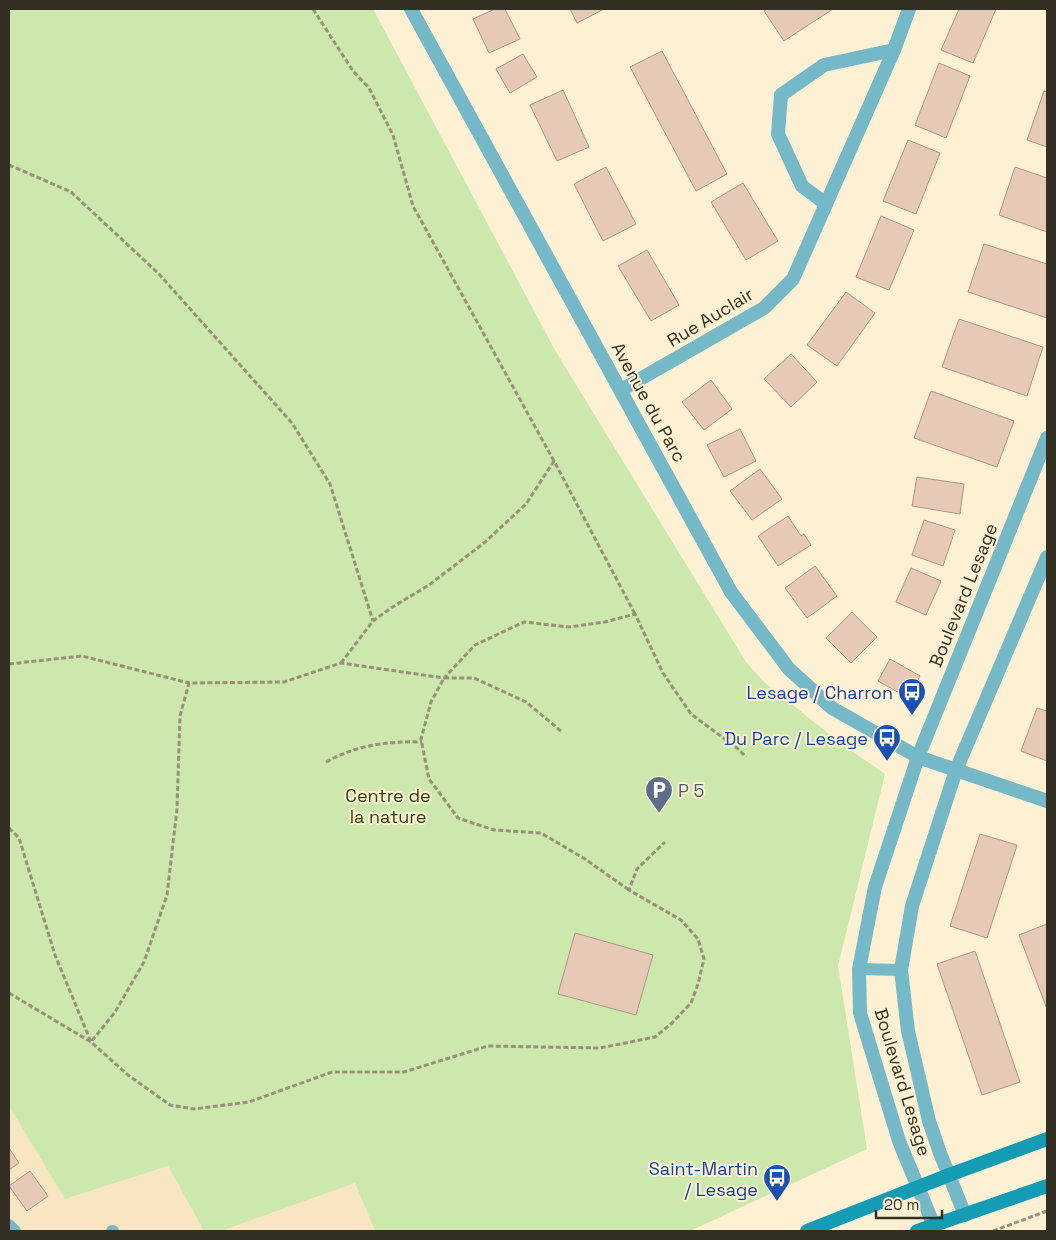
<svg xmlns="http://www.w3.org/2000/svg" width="1056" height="1240" font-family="'Space Grotesk',sans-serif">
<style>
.built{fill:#f7e6c1}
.green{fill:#cce8ad}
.building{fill:#e7c9b7;stroke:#b09383}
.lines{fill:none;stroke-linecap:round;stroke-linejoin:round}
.path{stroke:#99907b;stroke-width:3;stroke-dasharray:5 2.5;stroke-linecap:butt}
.service{stroke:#75b9c8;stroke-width:12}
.minor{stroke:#75b9c8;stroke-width:14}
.tertiary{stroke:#75b9c8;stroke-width:14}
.secondary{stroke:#139cb3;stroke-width:14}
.labels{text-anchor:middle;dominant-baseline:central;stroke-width:4;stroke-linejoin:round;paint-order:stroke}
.street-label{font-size:18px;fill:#342f23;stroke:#fef0d2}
.transit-label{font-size:18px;fill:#164399;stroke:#fef0d2;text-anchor:end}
.service-label{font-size:18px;fill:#4e5e75;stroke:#fef0d2;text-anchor:start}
.park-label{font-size:18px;fill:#2d4110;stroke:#fef0d2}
</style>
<rect width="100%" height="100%" fill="#fef0d2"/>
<!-- built -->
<g class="built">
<polygon points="9,1106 65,1199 168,1166 204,1231 9,1231"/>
<polygon points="355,1183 375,1231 221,1231"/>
</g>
<!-- green -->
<polygon class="green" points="9,9 373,9 556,352 746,662 764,682 839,742 885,774 838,966 867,1149 690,1231 375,1231 355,1183 221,1231 204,1231 168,1166 65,1199 9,1106"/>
<!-- building -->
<g class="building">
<polygon points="495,9 505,9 520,39 489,53 473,19"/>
<polygon points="570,9 604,9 577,23"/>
<polygon points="767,9 833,9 784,41 764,11"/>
<polygon points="959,9 996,9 973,63 941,50"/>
<polygon points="662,51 727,174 696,191 630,67"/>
<polygon points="523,54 537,77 510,93 496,69"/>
<polygon points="939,63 970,76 946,138 915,125"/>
<polygon points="563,90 589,147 557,161 530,105"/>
<polygon points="1044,91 1047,92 1047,147 1027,140"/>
<polygon points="908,140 940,153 916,214 883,201"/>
<polygon points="606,167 636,224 603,241 574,184"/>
<polygon points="1015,167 1047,178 1047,232 999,215"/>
<polygon points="743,183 778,241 746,260 711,202"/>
<polygon points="881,216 914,230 889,290 856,277"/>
<polygon points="984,244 1047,264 1047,318 968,292"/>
<polygon points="647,250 679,305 651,321 618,266"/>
<polygon points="846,292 875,313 837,366 807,345"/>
<polygon points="959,319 1043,347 1027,396 942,367"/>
<polygon points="791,354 817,382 791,407 764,379"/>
<polygon points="711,380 732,409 704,430 682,402"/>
<polygon points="931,391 1014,421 997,467 914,438"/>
<polygon points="740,429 756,461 724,477 707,445"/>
<polygon points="760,469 782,499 752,520 730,491"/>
<polygon points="917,477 964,484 960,514 912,506"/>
<polygon points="788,516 801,536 804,534 811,545 778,566 758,536"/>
<polygon points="924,520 955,530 943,566 912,555"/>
<polygon points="815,566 837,596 807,618 785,588"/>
<polygon points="911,568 941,581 926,615 896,602"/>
<polygon points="852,612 877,637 851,663 826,638"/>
<polygon points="890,659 920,676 908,698 878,681"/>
<polygon points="1037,708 1047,711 1047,761 1021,751"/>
<polygon points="980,834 1017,845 987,938 950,926"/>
<polygon points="1047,924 1047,1009 1019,935"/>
<polygon points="575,933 653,955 636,1015 558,994"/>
<polygon points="975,951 1020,1082 982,1095 937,964"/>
<polygon points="9,1148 19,1163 9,1170"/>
<polygon points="30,1171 48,1196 27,1211 9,1186"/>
</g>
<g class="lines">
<!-- path -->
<g class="path">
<polyline points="313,9 353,71 369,88 393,135 413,206 554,461"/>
<polyline points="9,165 71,192 158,273 292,423 330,484 373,621"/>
<polyline points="341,663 373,621 391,608 429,585 484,543 526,504 554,461 635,614"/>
<polyline points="9,664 82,656 189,683"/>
<polyline points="561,731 526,702 474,678 444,678 431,702 421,739 429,779 458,818 494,830 541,833 585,859 629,890"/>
<path d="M326 762C357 745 387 741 422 742"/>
<polyline points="9,828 19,838 55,955 91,1042 115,1012 144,962 167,895 177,809 180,716 189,683 284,682 341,663 444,678 475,645 524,622 569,627 605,622 635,614 663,673 691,714 737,748 746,757"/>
<polyline points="9,993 91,1042 128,1075 170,1105 194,1109 249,1102 332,1072 404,1072 488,1046 600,1048 655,1037 672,1023 691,1003 698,984 704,959 698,939 681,920 629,890 637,869 665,842"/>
<polyline points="993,1231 1047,1211"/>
</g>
<!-- service -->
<g class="service">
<polyline points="859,969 901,970"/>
<polyline points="9,1225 15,1231"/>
<polyline points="112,1231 113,1231"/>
</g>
<!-- minor -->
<g class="minor">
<polyline points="411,9 731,592 789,669 832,708 918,757 1047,801"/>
<polyline points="826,204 802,186 778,134 781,95 824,65 894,50"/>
<polyline points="621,390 764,308 793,279 894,50 909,9"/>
</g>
<!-- tertiary -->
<g class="tertiary">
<polyline points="965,1215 940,1153 929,1121 908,1031 901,970 912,906 956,770 1047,557"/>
<polyline points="934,1226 899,1141 860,1013 859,969 875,887 918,757 1047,438"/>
</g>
<!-- secondary -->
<g class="secondary">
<polyline points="807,1231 949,1175 1047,1139"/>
<polyline points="917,1231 1047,1186"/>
</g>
</g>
<!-- icons -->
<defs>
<symbol id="bus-pin" viewBox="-11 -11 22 30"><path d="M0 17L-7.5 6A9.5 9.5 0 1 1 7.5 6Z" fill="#1a4fb4" stroke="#fef0d2"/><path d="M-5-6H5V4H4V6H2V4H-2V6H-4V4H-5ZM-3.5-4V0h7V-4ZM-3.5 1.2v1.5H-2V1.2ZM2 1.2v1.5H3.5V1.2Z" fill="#fff"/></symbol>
<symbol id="parking-pin" viewBox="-11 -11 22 30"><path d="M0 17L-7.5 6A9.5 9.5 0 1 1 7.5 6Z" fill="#5c6f8a" stroke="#fef0d2"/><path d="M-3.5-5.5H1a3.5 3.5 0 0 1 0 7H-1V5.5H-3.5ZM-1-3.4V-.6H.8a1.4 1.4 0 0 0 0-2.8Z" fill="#fff"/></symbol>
</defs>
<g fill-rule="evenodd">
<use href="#bus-pin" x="896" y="676" width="32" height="43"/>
<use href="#bus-pin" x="871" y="722" width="32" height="43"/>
<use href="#parking-pin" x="643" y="774" width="32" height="43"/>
<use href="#bus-pin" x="761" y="1162" width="32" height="43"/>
</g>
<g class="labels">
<!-- street labels -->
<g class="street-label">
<text transform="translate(710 317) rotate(-31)">Rue Auclair</text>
<text transform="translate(649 402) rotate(61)">Avenue du Parc</text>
<text transform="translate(963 595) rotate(-68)">Boulevard Lesage</text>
<text transform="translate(903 1082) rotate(73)">Boulevard Lesage</text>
</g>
<!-- transit labels -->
<g class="transit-label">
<text x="893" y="692">Lesage / Charron</text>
<text x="868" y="738">Du Parc / Lesage</text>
<text x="758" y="1168">Saint-Martin<tspan x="758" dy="21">/ Lesage</tspan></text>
</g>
<!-- service labels -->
<g class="service-label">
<text x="678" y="790">P 5</text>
</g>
<!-- park labels -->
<g class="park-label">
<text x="388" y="795">Centre de<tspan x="388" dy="21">la nature</tspan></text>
</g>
</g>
<!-- border -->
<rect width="1056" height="1240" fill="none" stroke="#342f23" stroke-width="20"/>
<!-- scale -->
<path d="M876 1210v8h66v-8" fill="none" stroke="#342f23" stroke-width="2.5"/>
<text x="884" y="1210" font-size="15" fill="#342f23" stroke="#fef0d2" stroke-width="4" paint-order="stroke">20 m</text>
</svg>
